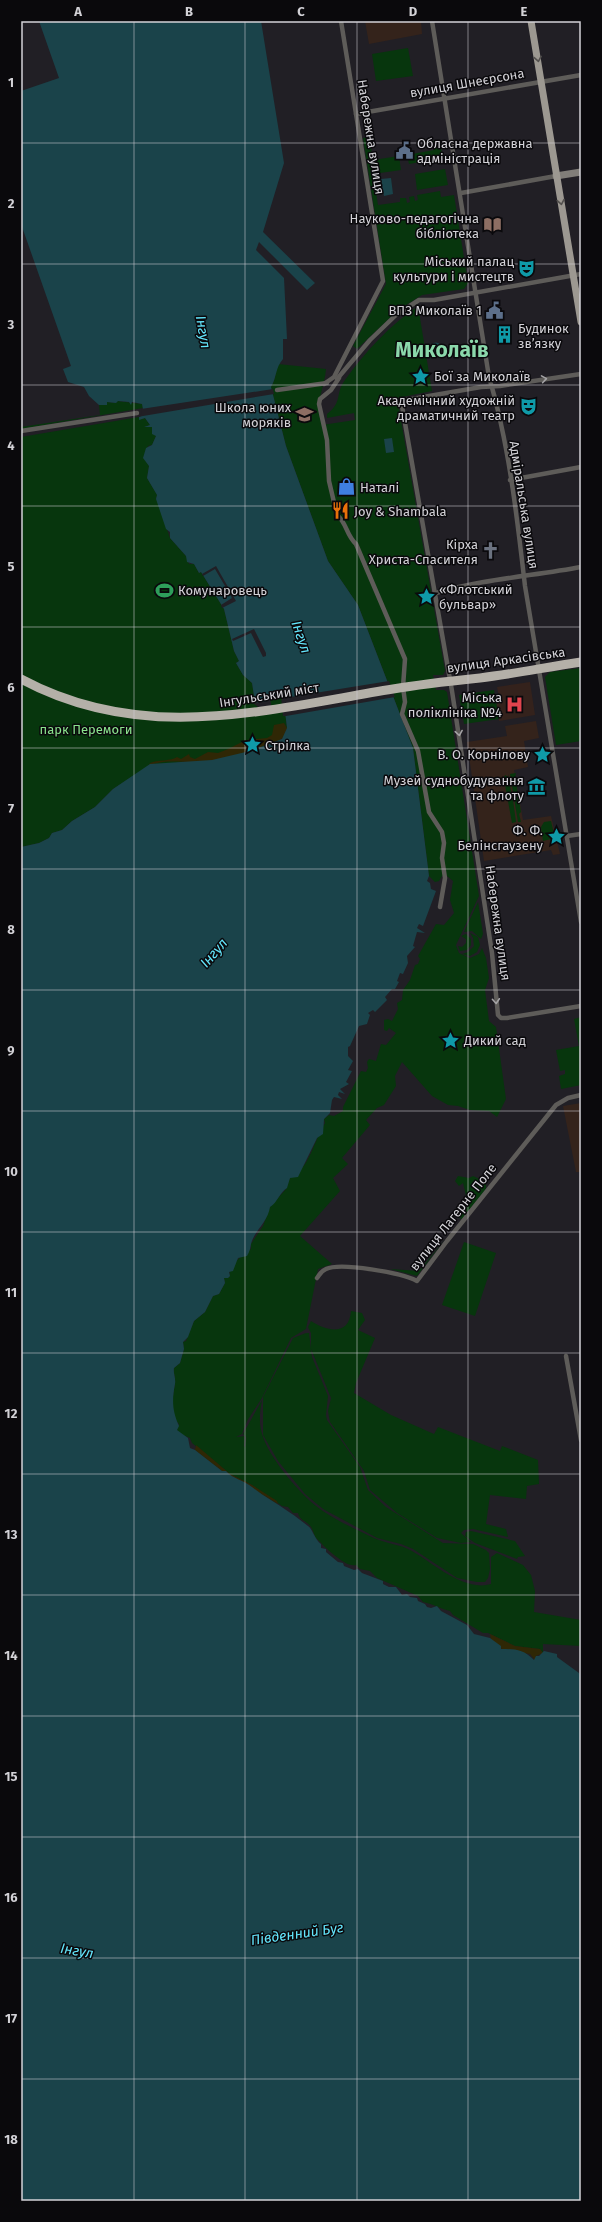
<svg xmlns="http://www.w3.org/2000/svg" width="602" height="2222" font-family="'Fira Sans',sans-serif">
<style>
.education{fill:#34231b}
.medical{fill:#34221c}
.green{fill:#07360d}
.sand{fill:#2f2705}
.water{fill:#1a434a}
.pier{fill:#211f25}
.lines{fill:none;stroke-linecap:round;stroke-linejoin:round}
.street{stroke:#5e5c59;stroke-width:4.5}
.secondary{stroke:#817e79;stroke-width:7}
.primary{stroke:#9c9891;stroke-width:7}
.highway{stroke:#b4b0a8;stroke-width:9}
.oneway{stroke:#53504e}
.oneway2{stroke:#a4a3a5}
.grid{fill:none;stroke:#d3d2d7;stroke-width:1;stroke-opacity:0.55}
.labels{text-anchor:middle;dominant-baseline:central;stroke-width:3;stroke-linejoin:round;paint-order:stroke}
.street-label{font-size:13px;fill:#d3d2d7;stroke:#0a090c}
.poi-label{font-size:13px;fill:#d3d2d7;stroke:#0a090c;text-anchor:end}
.park-label{font-size:13px;fill:#8ae38d;stroke:#0a090c}
.water-label{font-size:14px;font-style:italic;fill:#63e6fc;stroke:#0a090c}
.town-label{font-size:21px;font-weight:bold;fill:#8bd8ab;stroke:#0a090c}
.neatline{fill:none;stroke:#d3d2d7;stroke-width:1.5}
.grid-label{font-size:13px;text-anchor:middle;font-weight:bold;fill:#d3d2d7}
</style>
<rect width="100%" height="100%" fill="#211f25"/>
<!-- education -->
<g class="education">
<polygon points="365,21 421,21 422,34 369,44"/>
<polygon points="536,721 539,738 524,741 528,767 514,770 523,820 551,816 560,854 553,855 551,850 484,861 467,742 507,736 505,726"/>
<polygon points="581,1103 581,1172 576,1172 563,1106"/>
</g>
<!-- medical -->
<polygon class="medical" points="530,682 535,715 499,721 496,699 499,697 497,687"/>
<!-- green -->
<g class="green">
<polygon points="408,48 413,76 376,81 372,54"/>
<polygon points="369,137 373,160 399,156 401,170 373,174 378,205 400,202 400,198 406,198 407,203 410,202 409,197 414,196 415,201 418,200 417,195 440,191 441,197 454,195 468,283 464,289 422,295 398,310 357,349 353,346 354,344 386,284 363,138"/>
<polygon points="439,140 443,158 409,164 407,155 434,150 432,141"/>
<polygon points="445,169 448,185 417,190 415,174"/>
<path d="M418 306 432 391 397 398 445 671 443 675H433L436 690H444L447 692 479 896 456 945 459 953 470 958 479 954 482 948 486 958 489 978 485 990 489 1021 496 1027 506 1099 497 1117 489 1111 470 1110 458 1106 448 1105 432 1096 402 1062 395 1076 396 1086 384 1105 377 1108 366 1120 370 1125 342 1158 348 1164 333 1178 340 1191 300 1236 332 1264 318 1269 306 1329 291 1338 262 1398 247 1421 242 1434 236 1437 245 1436 244 1446 245 1447 246 1437 243 1434 262 1400C260 1410 259 1421 261 1430 266 1453 292 1484 309 1500 326 1516 353 1528 374 1538 387 1544 400 1544 412 1551 433 1563 464 1592 491 1584V1557L497 1553 523 1565 531 1575 535 1591 534 1612 581 1620V1646L543 1644V1653L540 1649 515 1646 488 1633H483L453 1615 450 1611C440 1609 434 1604 423 1602L418 1596 377 1578 370 1571 360 1569 356 1565C345 1568 324 1546 316 1538 314 1535 313 1530 311 1527 306 1520 300 1521 298 1513H293L288 1507 282 1506 252 1485 230 1474 192 1443 190 1438 180 1434 177 1430 179 1424C169 1414 173 1395 175 1384 176 1378 173 1373 174 1368L180 1363 184 1349 183 1342 186 1341 194 1321 205 1312 213 1296 219 1294 225 1283 224 1278H228L230 1276C227 1267 243 1254 251 1249V1244L263 1226 270 1207 286 1189 290 1178C310 1168 313 1142 325 1123L324 1119 329 1115 334 1116 343 1111V1107L361 1071 366 1072 368 1068 367 1062 369 1059 376 1061 381 1044 386 1045 396 1033 389 1028 387 1031 384 1030V1020L388 1019 392 1021 398 1009 397 1003 402 1000 403 990 410 980 415 965 418 964 420 959 418 956 436 924 444 925 454 913 450 900 453 881 447 876H442L439 881 435 882 429 876 413 748 358 605 328 561 286 446 271 387C276 379 275 373 278 364L326 369C324 391 314 402 322 425L355 420 354 413 327 418V414C343 402 335 393 345 380 366 351 389 326 418 306Z"/>
<polygon points="117,401 142,404 143,408 21,429 21,427 100,415 99,405 106,405 107,402 116,403"/>
<polygon points="139,417 139,420 145,418 150,425 145,427 152,427 156,436 152,445 148,446 144,458 149,466 147,478 158,496 156,497 170,538 186,556 189,564 194,564 199,573 201,572 224,609 234,651 239,661 236,663 243,675 252,683 255,702 283,694 287,728 269,745 144,769 113,789 95,807 72,821 62,830 52,833 49,838 39,843 21,847 21,437"/>
<polygon points="581,668 581,741 556,745 545,677 550,672"/>
<polygon points="494,690 499,719 464,724 459,695"/>
<polygon points="516,773 514,781 516,782 521,812 519,814 521,822 518,822 510,774"/>
<polygon points="508,774 512,797 511,799 513,800 516,822 512,823 504,779 505,775 508,777"/>
<polygon points="551,821 555,838 543,841 541,827 544,822"/>
<polygon points="478,902 483,934 481,939 472,931 464,932"/>
<polygon points="470,933 478,937 480,945 477,952 470,956 462,954 468,952 474,946 473,938"/>
<polygon points="466,934 471,939 471,945 467,950 460,951 458,946 462,947 466,943 466,939 461,936"/>
<polygon points="581,1017 581,1085 561,1089 559,1076 565,1074 565,1070 560,1071 556,1050 579,1046 574,1019"/>
<polygon points="458,1176 469,1178 473,1176 486,1182 486,1189 462,1219 457,1217 468,1204 463,1183 459,1186 455,1181"/>
<polygon points="445,1239 417,1276 390,1269 419,1271"/>
<polygon points="464,1242 496,1253 475,1316 442,1305"/>
<path d="M351 1311 362 1313 365 1320 358 1330 375 1338 356 1383 354 1393 391 1415 434 1434 438 1427 500 1451 502 1446 538 1460 539 1484 527 1486 526 1499 490 1495 486 1524 506 1529 508 1537 473 1529 464 1530 461 1533 471 1542 461 1543 437 1538 397 1513 370 1490 364 1471 330 1422 328 1411 331 1398 311 1349V1333L308 1327 311 1321C326 1331 349 1337 351 1311Z"/>
<polygon points="306,1333 309,1333 312,1357 328,1396 326,1415 327,1420 360,1467 368,1490 386,1507 443,1543 473,1544 486,1550 489,1553 490,1569 488,1578 485,1582 477,1582 457,1578 413,1549 401,1544 377,1538 323,1509 305,1494 278,1461 263,1435 263,1397 293,1338"/>
<polygon points="471,1531 515,1541 525,1556 518,1557 517,1559 475,1543 465,1536 466,1532"/>
</g>
<!-- sand -->
<g class="sand">
<path d="M284 723 287 728 284 737C265 751 221 761 198 762 182 763 159 758 147 768L150 763C157 760 172 761 177 757L181 759 189 754 190 757 195 759 208 752 218 753 228 749 246 740 267 738 272 735 274 725Z"/>
<polygon points="196,1445 230,1474 252,1485 277,1501 278,1504 222,1471 195,1450"/>
<polygon points="490,1634 515,1646 540,1649 543,1653 536,1656 535,1660 530,1654 503,1650 491,1639"/>
</g>
<!-- water -->
<g class="water">
<path d="M39 21H261L284 163 263 232 315 283 307 290 259 242 256 250 284 278 287 339H283V359C275 368 277 377 271 387L286 446 328 561 358 605 413 748 429 876 427 881 430 883 431 889 436 891 423 926 419 924 417 928 425 933 417 932 413 946 415 947 407 956 408 963 403 974 400 973 397 981 399 982 395 989H392L385 997 387 1000 375 1012 373 1010 368 1013 370 1015 367 1024 359 1026 350 1046 348 1047V1056L353 1061 348 1070 352 1071 346 1082 349 1084 340 1089 345 1094 339 1092 338 1095 342 1099 334 1097 332 1100 330 1113 324 1119 323 1134 317 1138 298 1177 290 1178 287 1188C279 1193 278 1202 270 1207 268 1222 254 1231 251 1244 250 1249 250 1251 247 1256L238 1258 233 1271 229 1272 230 1276 228 1278H224L225 1283 219 1294 213 1296 205 1312 194 1321 188 1337 183 1342 184 1349 180 1363 174 1368C173 1373 176 1378 175 1384 172 1400 172 1410 179 1426L177 1430 188 1438 190 1448 195 1450 222 1471H226C233 1479 244 1480 252 1487 263 1496 276 1503 289 1512 296 1516 301 1521 308 1526 312 1528 315 1540 321 1544V1548L326 1549V1552L338 1562 343 1563 344 1566 354 1570 358 1569 362 1573 383 1581V1584L389 1587H396L402 1595 407 1594 410 1597 417 1598 418 1601 425 1604 427 1607 431 1608 437 1606 441 1611 467 1625 474 1634 490 1638 501 1646V1649C515 1649 523 1649 534 1660L536 1656H539L544 1651 557 1654V1657L579 1673 581 1676V2201H21V847L39 843 49 838 52 833 62 830 72 821 95 807 113 789 150 764 212 760 250 751 282 739 287 728 283 695 268 697 270 710 255 702 252 683 243 675 236 663 239 661 234 651 224 609 201 572 199 573 194 564 187 562 186 556 170 538V532L166 529 156 499 157 495 147 478 149 466 143 458 146 448 152 445 156 436 152 434V427H144L150 425 145 418 139 420V417L144 415 142 404 132 402 131 405 129 402 118 401 116 403 107 402V405H99L89 396 84 387 68 382 63 369 71 366 21 224V91L59 78Z"/>
<polygon points="391,178 393,194 384,196 381,179"/>
<circle cx="436" cy="348" r="5.5"/>
<polygon points="392,438 394,452 386,453 384,439"/>
</g>
<!-- pier -->
<g class="pier">
<polygon points="273,389 274,394 137,417 142,414 141,409"/>
<polygon points="216,566 236,601 222,608 221,605 232,598 215,569 203,576 202,574"/>
<polygon points="254,629 266,653 266,656 263,657 251,633 233,641 232,639"/>
<polygon points="389,681 395,697 286,716 283,716 281,697 270,698 272,710 258,707 253,703 268,701 268,697 283,694 284,698"/>
</g>
<g class="lines">
<!-- street -->
<g class="street">
<path d="M432 21 489 377C509 444 517 517 525 586L581 922"/>
<polyline points="356,114 581,75"/>
<polyline points="461,193 556,176"/>
<polyline points="581,374 500,386 481,387 406,400 402,406 452,691 492,953 498,1015 501,1018 507,1018 581,1006"/>
<path d="M339 378 331 390 320 399 319 404 327 440 329 481 337 515C347 523 346 535 356 544L405 659 403 687 405 702 402 714 418 751 429 812 442 832 444 843 442 858 445 878 440 907"/>
<polyline points="337,379 370,340 396,315 419,300 434,300 581,274"/>
<polyline points="324,384 334,377 383,281 341,21"/>
<polyline points="277,390 327,383"/>
<polyline points="21,431 137,413"/>
<polyline points="510,480 581,467"/>
<path d="M436 593C483 579 533 576 581 567"/>
<polyline points="567,836 581,834"/>
<path d="M317 1278C320 1274 321 1271 326 1269 341 1262 402 1273 417 1281L447 1241 556 1105 568 1098 581 1095"/>
<polyline points="566,1356 581,1440"/>
</g>
<!-- secondary -->
<polyline class="secondary" points="556,176 581,172"/>
<!-- primary -->
<polyline class="primary" points="531,21 581,322"/>
<!-- highway -->
<path class="highway" d="M21 679C144 745 264 710 393 689 422 684 451 681 480 678 513 674 547 667 581 662"/>
</g>
<!-- one-way arrows -->
<defs><path id="oneway-chevron" d="M-2-3.5L2.5 0L-2 3.5" fill="none" stroke-width="1.6" stroke-linecap="round" stroke-linejoin="round"/></defs>
<g class="oneway">
<use href="#oneway-chevron" transform="translate(538 59) rotate(80)"/>
<use href="#oneway-chevron" transform="translate(561 202) rotate(80)"/>
</g>
<g class="oneway2">
<use href="#oneway-chevron" transform="translate(544 379) rotate(-9)"/>
<use href="#oneway-chevron" transform="translate(459 733) rotate(81)"/>
<use href="#oneway-chevron" transform="translate(496 1001) rotate(86)"/>
</g>
<!-- grid -->
<path class="grid" d="M134 21V2201M245 21V2201M357 21V2201M468 21V2201M21 143H581M21 264H581M21 385H581M21 506H581M21 627H581M21 748H581M21 869H581M21 990H581M21 1111H581M21 1232H581M21 1353H581M21 1474H581M21 1595H581M21 1716H581M21 1837H581M21 1958H581M21 2079H581"/>
<!-- icons -->
<defs>
<symbol id="civic-bare" viewBox="-9 -9 18 18"><path d="M-.6-6.5H3V-4.5H.6V-3L4-1V1h2V6H-6V1h2V-1L-.6-3ZM-1.2 2.5V6h2.4V2.5Z" fill="#5c6f8a" stroke="#0a090c" stroke-width="2.5" paint-order="stroke"/></symbol>
<symbol id="library-bare" viewBox="-9 -9 18 18"><path d="M-6-4Q-3-5.5-.7-3.5V5Q-3 3-6 4ZM6-4Q3-5.5 .7-3.5V5Q3 3 6 4Z" fill="#8d6e63" stroke="#0a090c" stroke-width="2.5" paint-order="stroke"/></symbol>
<symbol id="theatre-bare" viewBox="-9 -9 18 18"><path d="M-5-5.5Q0-4 5-5.5V0Q5 5 0 6Q-5 5-5 0ZM-3.3-2.5H-1v1.5H-3.3ZM1-2.5H3.3v1.5H1ZM-2.8 1Q0 5.5 2.8 1Z" fill="#0f9aa8" stroke="#0a090c" stroke-width="2.5" paint-order="stroke"/></symbol>
<symbol id="building-bare" viewBox="-9 -9 18 18"><path d="M-4-6H4V6H1V3H-1V6H-4ZM-2.5-4.3h1.7v1.8h-1.7ZM.8-4.3h1.7v1.8H.8ZM-2.5-1h1.7V.8h-1.7ZM.8-1h1.7V.8H.8Z" fill="#0f9aa8" stroke="#0a090c" stroke-width="2.5" paint-order="stroke"/></symbol>
<symbol id="sight-bare" viewBox="-9 -9 18 18"><path d="M0-6L1.8-2.2L6-1.7L2.9 1.2L3.7 5.4L0 3.3L-3.7 5.4L-2.9 1.2L-6-1.7L-1.8-2.2Z" fill="#0f9aa8" stroke="#0a090c" stroke-width="2.5" paint-order="stroke"/></symbol>
<symbol id="school-bare" viewBox="-9 -9 18 18"><path d="M0-5L7-2L0 1L-7-2ZM-4 1L0 2.5L4 1V4Q0 6-4 4Z" fill="#8d6e63" stroke="#0a090c" stroke-width="2.5" paint-order="stroke"/></symbol>
<symbol id="shop-bare" viewBox="-9 -9 18 18"><path d="M-5-2.5h2.3a2.7 3.5 0 0 1 5.4 0H5L5.5 6h-11ZM-1.5-2.5h3a1.5 2.3 0 0 0-3 0Z" fill="#3f7fe0" stroke="#0a090c" stroke-width="2.5" paint-order="stroke"/></symbol>
<symbol id="restaurant-bare" viewBox="-9 -9 18 18"><path d="M-5-6h1v4h1v-4h1v4h1v-4h1v5L-1.5 .5V6h-2V.5L-5-1ZM5-6V6H3V1.5H1.5Q1.5-4 5-6Z" fill="#e8710a" stroke="#0a090c" stroke-width="2.5" paint-order="stroke"/></symbol>
<symbol id="church-bare" viewBox="-9 -9 18 18"><path d="M-1.2-6h2.4v3.5h3.3v2.4h-3.3V6h-2.4V-.1h-3.3v-2.4h3.3Z" fill="#6b7280" stroke="#0a090c" stroke-width="2.5" paint-order="stroke"/></symbol>
<symbol id="stadium-bare" viewBox="-9 -9 18 18"><path d="M0-5a6.5 5 0 1 0 0 10a6.5 5 0 1 0 0-10ZM-3.5-1.8h7v3.6h-7Z" fill="#2e9e5b" stroke="#0a090c" stroke-width="2.5" paint-order="stroke"/></symbol>
<symbol id="hospital-bare" viewBox="-9 -9 18 18"><path d="M-5-5h3v3.5h4V-5h3V5h-3V1.5h-4V5h-3Z" fill="#e0444e" stroke="#0a090c" stroke-width="2.5" paint-order="stroke"/></symbol>
<symbol id="museum-bare" viewBox="-9 -9 18 18"><path d="M0-6L6-3V-2H-6V-3ZM-5-1h2V3h-2ZM-1-1h2V3h-2ZM3-1h2V3H3ZM-6 4H6V6H-6Z" fill="#0f9aa8" stroke="#0a090c" stroke-width="2.5" paint-order="stroke"/></symbol>
</defs>
<g fill-rule="evenodd">
<use href="#civic-bare" x="392" y="138" width="25" height="25"/>
<use href="#library-bare" x="480" y="212" width="25" height="25"/>
<use href="#theatre-bare" x="514" y="256" width="25" height="25"/>
<use href="#civic-bare" x="482" y="298" width="25" height="25"/>
<use href="#building-bare" x="492" y="322" width="25" height="25"/>
<use href="#sight-bare" x="408" y="364" width="25" height="25"/>
<use href="#theatre-bare" x="516" y="394" width="25" height="25"/>
<use href="#school-bare" x="292" y="402" width="25" height="25"/>
<use href="#shop-bare" x="334" y="474" width="25" height="25"/>
<use href="#restaurant-bare" x="328" y="498" width="25" height="25"/>
<use href="#church-bare" x="478" y="538" width="25" height="25"/>
<use href="#stadium-bare" x="152" y="578" width="25" height="25"/>
<use href="#sight-bare" x="414" y="584" width="25" height="25"/>
<use href="#hospital-bare" x="502" y="692" width="25" height="25"/>
<use href="#sight-bare" x="240" y="732" width="25" height="25"/>
<use href="#sight-bare" x="530" y="742" width="25" height="25"/>
<use href="#museum-bare" x="524" y="774" width="25" height="25"/>
<use href="#sight-bare" x="544" y="824" width="25" height="25"/>
<use href="#sight-bare" x="438" y="1028" width="25" height="25"/>
</g>
<g class="labels">
<!-- street labels -->
<g class="street-label">
<text transform="translate(467 83) rotate(-10)">вулиця Шнеєрсона</text>
<text transform="translate(371 137) rotate(81)">Набережна вулиця</text>
<text transform="translate(524 505) rotate(81)">Адміральська вулиця</text>
<text transform="translate(506 660) rotate(-8)">вулиця Аркасівська</text>
<text transform="translate(269 695) rotate(-9)">Інгульський міст</text>
<text transform="translate(498 923) rotate(82)">Набережна вулиця</text>
<text transform="translate(453 1217) rotate(-52)">вулиця Лагерне Поле</text>
</g>
<!-- poi labels -->
<g class="poi-label">
<text x="417" y="143" text-anchor="start">Обласна державна<tspan x="417" dy="15">адміністрація</tspan></text>
<text x="479" y="218">Науково-педагогічна<tspan x="479" dy="15">бібліотека</tspan></text>
<text x="514" y="261">Міський палац<tspan x="514" dy="15">культури і мистецтв</tspan></text>
<text x="482" y="310">ВПЗ Миколаїв 1</text>
<text x="518" y="328" text-anchor="start">Будинок<tspan x="518" dy="15">зв’язку</tspan></text>
<text x="434" y="376" text-anchor="start">Бої за Миколаїв</text>
<text x="515" y="400">Академічний художній<tspan x="515" dy="15">драматичний театр</tspan></text>
<text x="291" y="407">Школа юних<tspan x="291" dy="15">моряків</tspan></text>
<text x="360" y="487" text-anchor="start">Наталі</text>
<text x="354" y="511" text-anchor="start">Joy &amp; Shambala</text>
<text x="478" y="544">Кірха<tspan x="478" dy="15">Христа-Спасителя</tspan></text>
<text x="439" y="589" text-anchor="start">«Флотський<tspan x="439" dy="15">бульвар»</tspan></text>
<text x="178" y="590" text-anchor="start">Комунаровець</text>
<text x="502" y="697">Міська<tspan x="502" dy="15">поліклініка №4</tspan></text>
<text x="265" y="745" text-anchor="start">Стрілка</text>
<text x="530" y="754">В. О. Корнілову</text>
<text x="524" y="780">Музей суднобудування<tspan x="524" dy="15">та флоту</tspan></text>
<text x="543" y="830">Ф. Ф.<tspan x="543" dy="15">Белінсгаузену</tspan></text>
<text x="464" y="1040" text-anchor="start">Дикий сад</text>
</g>
<!-- park labels -->
<g class="park-label">
<text x="86" y="729">парк Перемоги</text>
</g>
<!-- water labels -->
<g class="water-label">
<text transform="translate(203 332) rotate(80)">Інгул</text>
<text transform="translate(301 637) rotate(71)">Інгул</text>
<text transform="translate(214 953) rotate(-49)">Інгул</text>
<text transform="translate(297 1934) rotate(-8)">Південний Буг</text>
<text transform="translate(77 1951) rotate(10)">Інгул</text>
</g>
<!-- town labels -->
<g class="town-label">
<text x="442" y="350">Миколаїв</text>
</g>
</g>
<!-- border -->
<rect width="602" height="2222" fill="none" stroke="#0a090c" stroke-width="44"/>
<rect x="22" y="22" width="558" height="2178" class="neatline"/>
<g class="grid-label">
<text x="78" y="16">A</text>
<text x="189" y="16">B</text>
<text x="301" y="16">C</text>
<text x="413" y="16">D</text>
<text x="524" y="16">E</text>
<text x="11" y="87">1</text>
<text x="11" y="208">2</text>
<text x="11" y="329">3</text>
<text x="11" y="450">4</text>
<text x="11" y="571">5</text>
<text x="11" y="692">6</text>
<text x="11" y="813">7</text>
<text x="11" y="934">8</text>
<text x="11" y="1055">9</text>
<text x="11" y="1176">10</text>
<text x="11" y="1297">11</text>
<text x="11" y="1418">12</text>
<text x="11" y="1539">13</text>
<text x="11" y="1660">14</text>
<text x="11" y="1781">15</text>
<text x="11" y="1902">16</text>
<text x="11" y="2023">17</text>
<text x="11" y="2144">18</text>
</g>
</svg>
